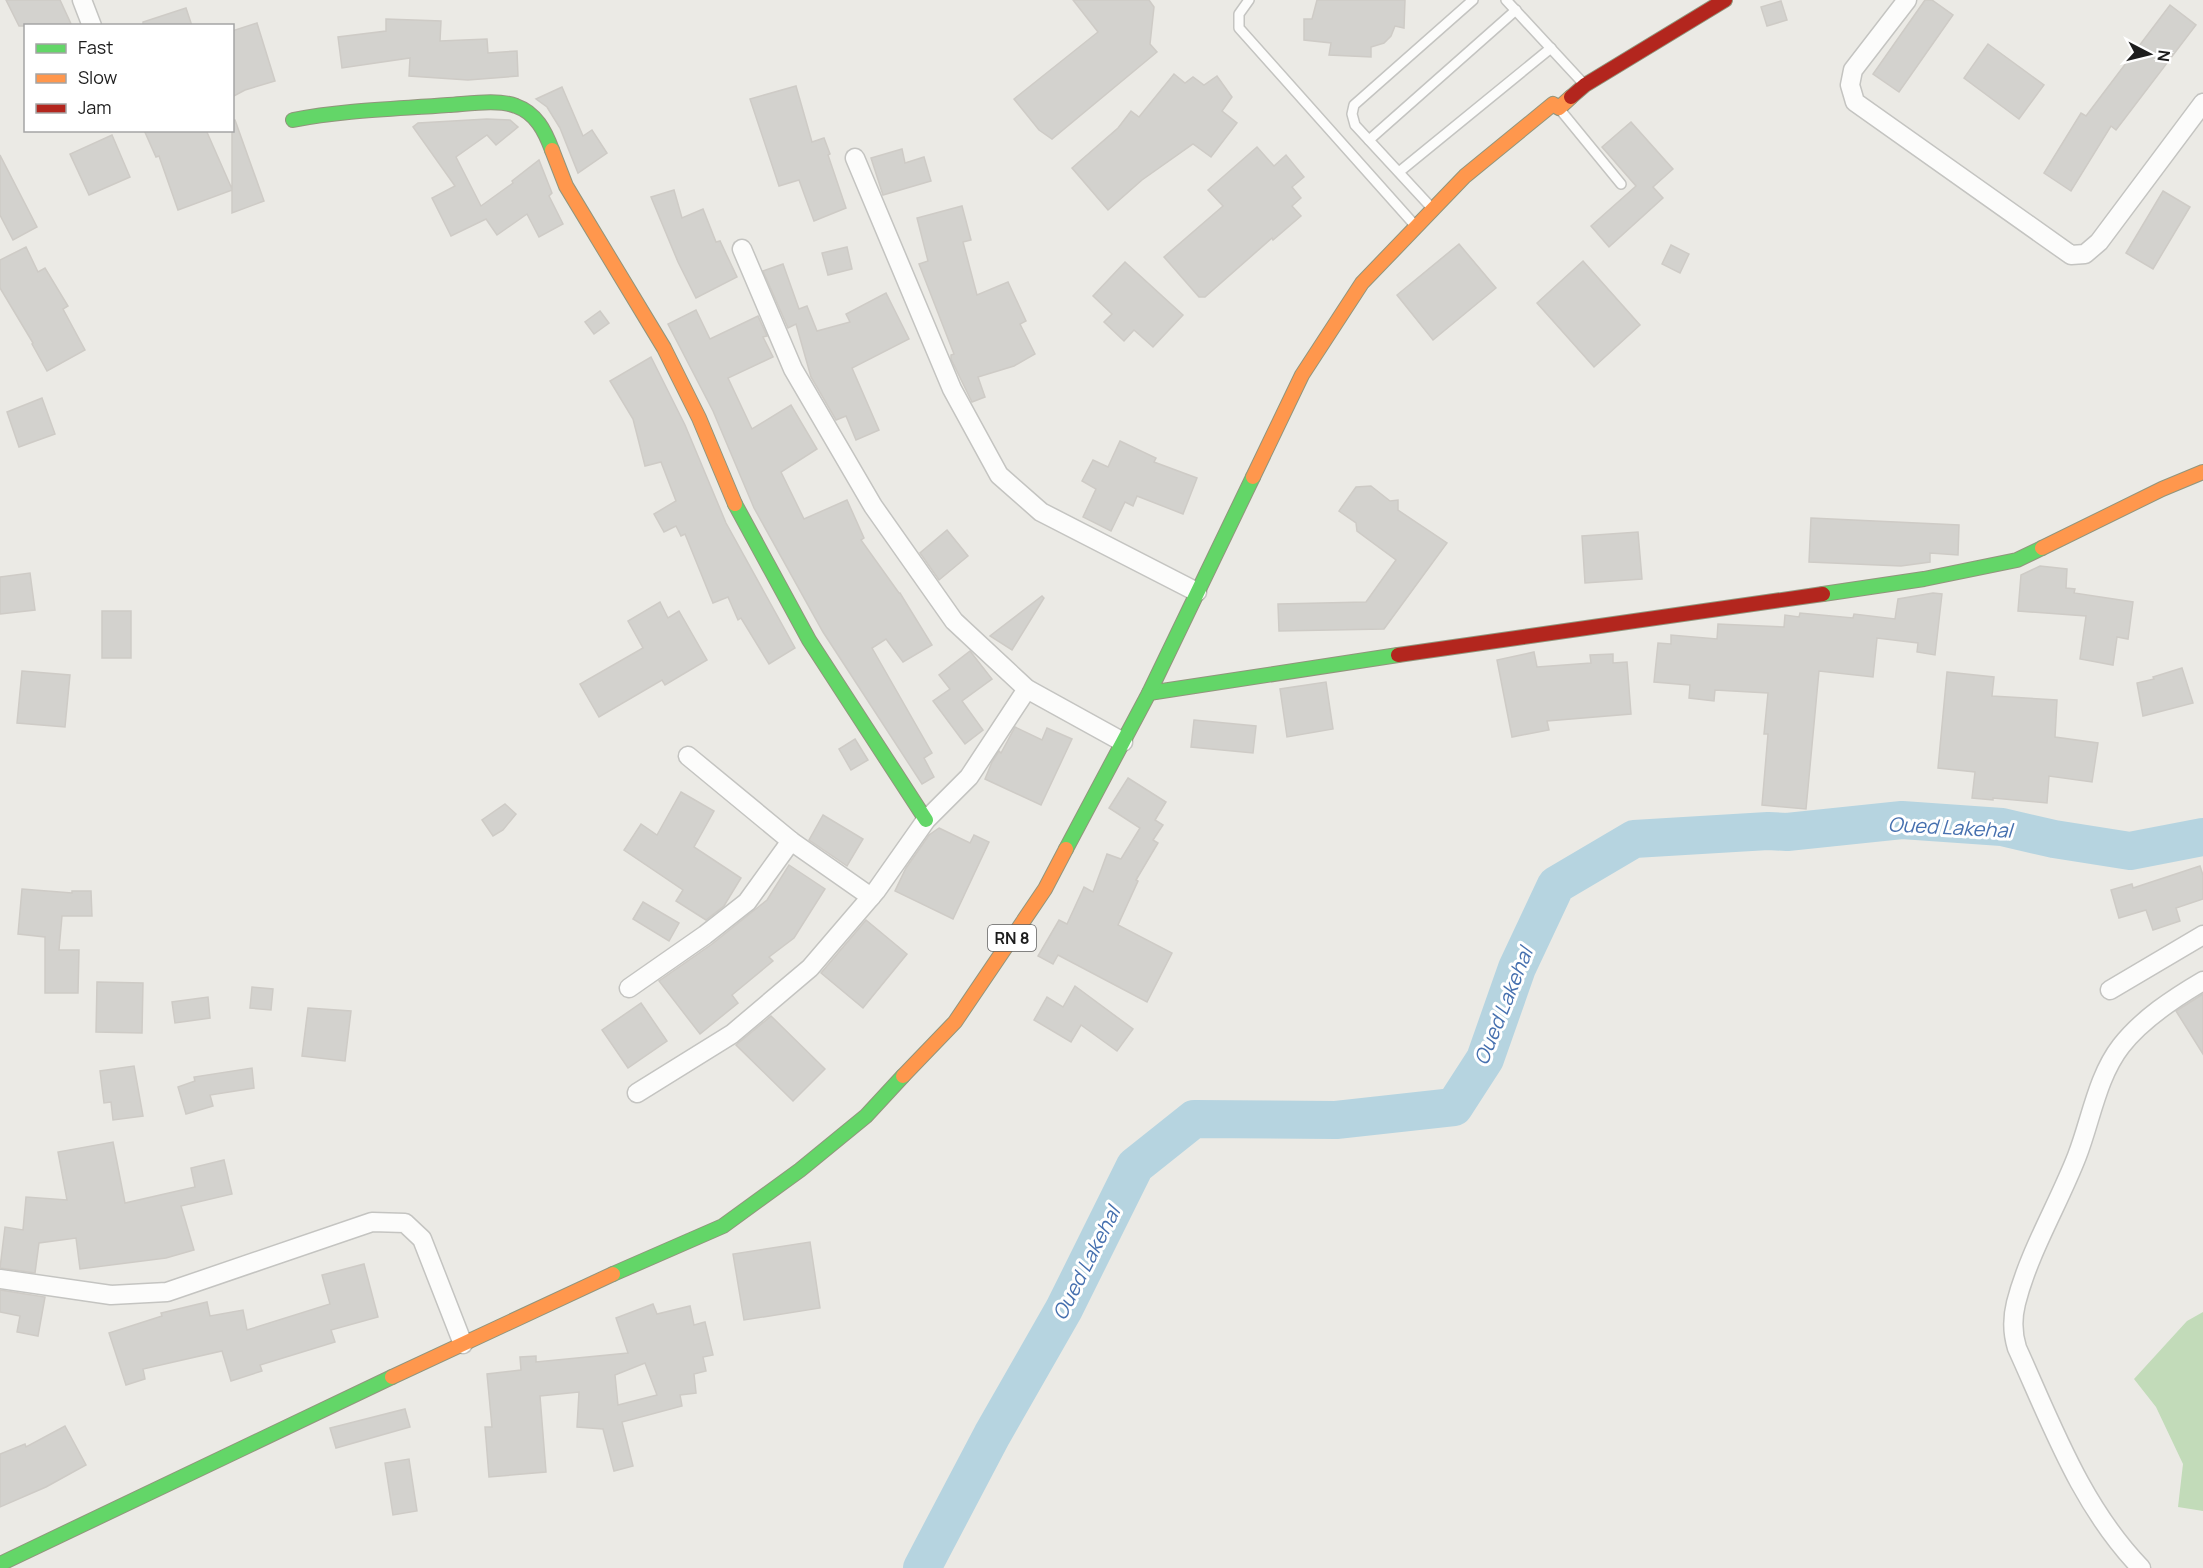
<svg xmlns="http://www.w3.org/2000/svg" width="2203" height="1568" font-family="Manrope,sans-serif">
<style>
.forest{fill:#c2dbb9}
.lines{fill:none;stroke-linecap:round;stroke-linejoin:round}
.river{stroke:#b6d4e0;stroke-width:38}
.building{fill:#d3d2ce;stroke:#cecbc6;stroke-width:1.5;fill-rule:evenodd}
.lane-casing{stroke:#c4c4c1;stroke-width:12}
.street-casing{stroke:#c4c4c1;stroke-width:21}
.fast-casing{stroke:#91957c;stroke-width:16}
.slow-casing{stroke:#91957c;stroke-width:16}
.jam-casing{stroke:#91957c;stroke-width:16}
.lane{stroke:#fcfcfb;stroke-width:9}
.street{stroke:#fcfcfb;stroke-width:18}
.fast{stroke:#63d668;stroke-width:14}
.slow{stroke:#ff974d;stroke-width:14}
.jam{stroke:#b3261e;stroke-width:14}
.labels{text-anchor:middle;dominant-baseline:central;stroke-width:6;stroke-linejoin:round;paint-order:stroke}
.shield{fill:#fff;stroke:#616161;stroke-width:1.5}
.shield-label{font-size:16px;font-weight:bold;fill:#1d1d1d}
.water-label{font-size:20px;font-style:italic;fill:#4670af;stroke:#fff}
</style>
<rect width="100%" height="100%" fill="#ebeae5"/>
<!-- forest -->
<polygon class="forest" points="2203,1312 2203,1511 2178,1507 2183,1464 2156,1407 2134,1379 2187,1321"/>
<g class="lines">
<!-- river -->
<polyline class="river" points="922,1568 992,1435 1064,1309 1135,1166 1194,1119 1336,1120 1454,1107 1485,1059 1517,968 1556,885 1634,839 1768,831 1787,832 1902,820 2002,827 2054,839 2130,851 2203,837"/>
</g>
<!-- building -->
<g class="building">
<polygon points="6,0 60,0 72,26 19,26"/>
<polygon points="1073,0 1149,0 1154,7 1150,44 1157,52 1052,139 1039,130 1014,99 1098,32"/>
<polygon points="1317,0 1405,0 1404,28 1395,26 1391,36 1384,43 1371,47 1371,57 1329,55 1331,43 1304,40 1304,19 1312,19"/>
<polygon points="1925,0 1932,0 1953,15 1899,92 1873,74"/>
<polygon points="1781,1 1787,20 1767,26 1761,7"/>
<polygon points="2170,5 2196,25 2116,130 2111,126 2071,191 2044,173 2081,113 2086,116"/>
<polygon points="186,8 192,26 143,26 143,22"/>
<polygon points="386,19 441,21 440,41 487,39 488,53 517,51 518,76 468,80 409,76 410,58 342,68 338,37 386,31"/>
<polygon points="257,23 275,81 245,90 232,97 232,31"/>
<polygon points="1988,44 2044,85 2019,119 1964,78"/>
<polygon points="1174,74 1185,83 1193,77 1204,85 1217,76 1232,97 1222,111 1237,123 1211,157 1193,144 1142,180 1108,210 1072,168 1118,128 1131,111 1139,117"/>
<polygon points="796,86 812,142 824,138 830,154 828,155 846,208 814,221 799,180 779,186 750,99"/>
<polygon points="562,87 583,136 592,130 607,153 578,173 560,128 547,107 536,99"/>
<polygon points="487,119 510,120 518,127 496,145 487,135 456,157 481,206 513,183 512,181 539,160 552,193 549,196 563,224 539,237 527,214 497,235 486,219 451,236 432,198 455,186 413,127 418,123"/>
<polygon points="232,120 235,120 264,201 232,213 232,190 178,210 159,156 156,157 144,130 206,130 232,189"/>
<polygon points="1631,122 1673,169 1653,187 1663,198 1609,247 1591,226 1636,186 1602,147"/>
<polygon points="112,135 130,177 89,195 70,154"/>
<polygon points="1257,147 1274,166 1286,155 1304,177 1292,187 1301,198 1292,206 1301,216 1273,240 1272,238 1205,297 1199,297 1164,257 1223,206 1208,190"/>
<polygon points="902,149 905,163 924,157 931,181 883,195 871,158"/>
<polygon points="0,155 37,227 13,240 0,215"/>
<polygon points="674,190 682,218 703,209 716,242 720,241 737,277 696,298 678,262 651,197"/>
<polygon points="2163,191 2190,207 2153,269 2126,253"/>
<polygon points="962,206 971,240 963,242 977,295 1008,282 1026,321 1020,324 1035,354 1014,366 978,377 985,397 972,402 951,359 951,355 954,354 919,264 928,261 917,218"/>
<polygon points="1459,244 1496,288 1433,340 1397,295"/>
<polygon points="1671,245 1689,254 1680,273 1662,264"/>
<polygon points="26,247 38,272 45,268 68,306 63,309 85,350 47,371 32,344 33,343 0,288 0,260"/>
<polygon points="847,247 852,269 828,275 822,253"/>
<polygon points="1583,261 1640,325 1594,367 1537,303"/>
<polygon points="1125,262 1183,315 1153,347 1134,330 1124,341 1104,322 1112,314 1093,296"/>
<polygon points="783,264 799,309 807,306 817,331 850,322 846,314 886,293 909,339 852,368 879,430 856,440 846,416 836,420 811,377 796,324 788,328 763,271"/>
<polygon points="696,310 710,339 758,316 767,336 763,337 773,357 728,378 752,429 791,405 817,449 781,472 804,519 847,500 864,538 861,540 899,593 900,593 932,645 903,662 886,639 872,648 932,753 924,758 934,777 922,784 823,632 754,508 713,411 668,324"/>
<polygon points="600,311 609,323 594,334 585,322"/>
<polygon points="651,357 685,425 726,523 795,648 769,664 741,618 738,620 728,597 713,603 685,534 681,536 676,526 664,532 654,514 676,501 661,462 645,466 633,419 610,381"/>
<polygon points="42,398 55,434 19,447 7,412"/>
<polygon points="1120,441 1156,458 1154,462 1197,478 1183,514 1137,496 1133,506 1125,502 1111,531 1083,517 1096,489 1082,481 1093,460 1108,467"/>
<polygon points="1371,486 1390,501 1398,500 1398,510 1447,543 1384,629 1279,631 1278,604 1366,602 1396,560 1357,531 1356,523 1339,511 1356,487"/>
<polygon points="1811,518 1959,525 1958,555 1930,553 1930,562 1901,566 1809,562"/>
<polygon points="947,530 968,556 939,580 920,553"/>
<polygon points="1638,532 1642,579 1585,583 1582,536"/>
<polygon points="2040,566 2067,569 2066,588 2075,589 2074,593 2133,602 2128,639 2117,637 2113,665 2080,659 2086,616 2018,611 2021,575"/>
<polygon points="30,573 35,610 0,614 0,577"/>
<polygon points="1933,593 1942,594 1935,655 1917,652 1918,643 1877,638 1873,677 1819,671 1806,809 1762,805 1768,734 1764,734 1768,693 1715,690 1714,701 1689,698 1690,685 1654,682 1658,643 1671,644 1671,635 1717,639 1718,624 1784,627 1785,615 1799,617 1800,613 1853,618 1854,614 1895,619 1898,599"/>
<polygon points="1042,596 1044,598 1012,650 990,636"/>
<polygon points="660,602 668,618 679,611 707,660 665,685 662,680 599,717 580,684 643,648 628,621"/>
<rect x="102" y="611" width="29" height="47"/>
<polygon points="970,651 992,679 962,701 983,730 965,744 933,701 950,689 939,675"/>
<polygon points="1534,652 1537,667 1591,663 1590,655 1613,654 1613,663 1627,662 1631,714 1547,721 1549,730 1512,737 1497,660"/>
<polygon points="2182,668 2193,703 2143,716 2137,683 2154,679 2153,677"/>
<polygon points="22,671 70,675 65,727 17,723"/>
<polygon points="1947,672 1994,677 1992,696 2057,700 2055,737 2098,743 2092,782 2049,776 2047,803 1993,798 1993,800 1972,798 1975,772 1938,768"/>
<polygon points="1326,682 1333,729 1287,737 1280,689"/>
<polygon points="1194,720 1256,726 1253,753 1191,747"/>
<polygon points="1015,727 1042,740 1047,728 1072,739 1041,805 985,779 992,762 999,751 1001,753"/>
<polygon points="855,739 868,760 851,770 839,749"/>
<polygon points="1128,778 1166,802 1155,820 1163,825 1153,840 1158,843 1136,880 1138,881 1118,925 1172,953 1147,1002 1058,955 1053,964 1038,956 1059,920 1067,924 1084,887 1093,892 1107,854 1121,859 1140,828 1109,808"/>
<polygon points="681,792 714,811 694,847 741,878 724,906 706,920 676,901 683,890 624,850 641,824 657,835"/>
<polygon points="505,804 516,814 503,830 493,836 482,820"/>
<polygon points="823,815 863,839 847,866 809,840"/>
<polygon points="939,828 970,843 974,835 989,842 953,919 895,891 906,868 929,835"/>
<polygon points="789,865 825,889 794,938 769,957 773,961 732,995 738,1003 700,1034 659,981 712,944 767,900"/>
<polygon points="2200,866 2203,875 2203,899 2176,908 2180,921 2153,930 2146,910 2119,918 2111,890 2132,884 2133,888"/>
<polygon points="22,889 72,893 72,891 91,891 92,916 62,916 59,950 79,950 78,993 45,993 45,937 18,934"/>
<polygon points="643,902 679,923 669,941 633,919"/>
<polygon points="866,920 907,954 863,1008 821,973"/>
<polygon points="97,982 143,983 142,1033 96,1032"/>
<polygon points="1075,986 1133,1029 1117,1051 1081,1025 1071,1042 1034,1020 1047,997 1063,1007"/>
<polygon points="252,987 273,989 271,1010 250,1008"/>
<polygon points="2203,994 2203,1054 2176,1011"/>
<polygon points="208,997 210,1018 175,1023 172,1002"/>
<polygon points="641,1003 667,1041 628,1068 602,1030"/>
<polygon points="308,1008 351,1011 345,1061 302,1056"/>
<polygon points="771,1016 825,1069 793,1101 736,1045"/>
<polygon points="134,1066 143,1116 113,1120 111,1102 104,1103 100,1071"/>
<polygon points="252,1068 254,1088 210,1095 213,1106 186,1114 178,1087 195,1081 194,1077"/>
<polygon points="113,1142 125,1203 195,1187 191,1168 224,1160 232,1194 181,1206 194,1250 166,1258 80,1269 76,1238 39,1243 35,1273 0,1268 5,1227 23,1230 26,1197 67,1200 58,1152"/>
<polygon points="810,1242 820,1308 744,1320 733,1254"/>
<polygon points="364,1264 378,1317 331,1330 335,1342 260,1365 262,1371 231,1381 222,1351 143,1369 145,1379 126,1385 109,1333 162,1316 161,1313 207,1302 210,1316 243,1310 247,1330 330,1304 322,1275"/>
<polygon points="0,1290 45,1297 38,1336 17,1332 20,1316 0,1312"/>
<path d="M653 1304 657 1314 690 1306 694 1325 705 1322 713 1355 703 1357 706 1371 694 1374 696 1393 680 1395 682 1406 622 1422 633 1466 614 1471 603 1429 577 1427 579 1392 540 1396 546 1472 489 1477 485 1427H492L487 1374 521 1370 520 1357 536 1356V1362L628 1353 616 1318ZM645 1363 657 1395 618 1405 615 1375Z"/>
<polygon points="405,1409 410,1427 336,1448 330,1428"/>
<polygon points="65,1426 86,1465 46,1487 0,1507 0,1454 25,1444 26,1447"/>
<polygon points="409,1459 417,1511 393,1515 385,1463"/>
</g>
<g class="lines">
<defs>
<g id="lane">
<polyline points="1249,0 1239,14 1239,28 1412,222"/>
<polyline points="1506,0 1582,82"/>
<polyline points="1562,112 1621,184"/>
<polyline points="1369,140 1516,10"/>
<polyline points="1399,172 1551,48"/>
<polyline points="1429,205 1355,125 1352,114 1354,105 1473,0"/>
</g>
<g id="street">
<polyline points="82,0 92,26"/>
<polyline points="1907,0 1853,70 1850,85 1855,102 2071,255 2085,254 2099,242 2203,103"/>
<polyline points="855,158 952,389 999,475 1041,512 1197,592"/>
<polyline points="742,249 793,369 873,506 954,621 1027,689 1123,742"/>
<polyline points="688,756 791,841 871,897"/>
<polyline points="629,988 705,935 747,902 791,841"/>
<polyline points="2110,990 2203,935"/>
<polyline points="637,1093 732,1034 810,968 876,891 926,820 969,777 1027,689"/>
<polyline points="0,1279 111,1295 167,1292 372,1222 405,1223 422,1239 463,1344"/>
<path d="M2141 1568C2081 1506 2052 1425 2017 1348 2012 1332 2012 1319 2016 1303 2029 1252 2058 1205 2077 1156 2091 1120 2097 1077 2121 1046 2142 1019 2174 998 2203 981"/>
</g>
<g id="fast">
<path d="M293 120C344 110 396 109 448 105 467 104 499 99 516 106 536 113 545 131 552 150"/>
<polyline points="735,504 809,640 926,820"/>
<polyline points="1823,594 1924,579 2017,560 2042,548"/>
<polyline points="1149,693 1398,655"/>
<polyline points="1066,849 1149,693 1253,477"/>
<polyline points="613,1274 723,1226 800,1170 866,1116 903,1076"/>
<polyline points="0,1564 392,1377"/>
</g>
<g id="slow">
<polyline points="552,150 566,186 664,348 699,418 735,504"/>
<polyline points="1253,477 1302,375 1362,283 1465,176 1553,104 1559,108 1571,97"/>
<polyline points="2042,548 2162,489 2203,472"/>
<polyline points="903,1076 955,1022 1045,889 1066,849"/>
<polyline points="392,1377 613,1274"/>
</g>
<g id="jam">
<polyline points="1571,97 1585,85 1725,0"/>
<polyline points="1398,655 1823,594"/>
</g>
</defs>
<!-- lane casing -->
<use href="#lane" class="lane-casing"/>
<!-- street casing -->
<use href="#street" class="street-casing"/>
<!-- fast casing -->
<use href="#fast" class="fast-casing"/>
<!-- slow casing -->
<use href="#slow" class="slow-casing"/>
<!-- jam casing -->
<use href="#jam" class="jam-casing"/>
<!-- lane -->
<use href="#lane" class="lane"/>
<!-- street -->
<use href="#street" class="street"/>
<!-- fast -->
<use href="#fast" class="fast"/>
<!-- slow -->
<use href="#slow" class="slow"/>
<!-- jam -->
<use href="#jam" class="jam"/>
</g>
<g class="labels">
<!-- shield labels -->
<rect class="shield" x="988" y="925" width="48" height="26" rx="4.5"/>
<g class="shield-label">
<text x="1012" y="938">RN 8</text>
</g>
<!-- water labels -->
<g class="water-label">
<text transform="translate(1950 827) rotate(3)">Oued Lakehal</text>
<text transform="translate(1503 1006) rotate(-68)">Oued Lakehal</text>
<text transform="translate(1086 1263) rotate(-63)">Oued Lakehal</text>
</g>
</g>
<!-- legend -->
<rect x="24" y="24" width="210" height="108" fill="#ffffff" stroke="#a5a5a5" stroke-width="1.5"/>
<rect x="36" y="44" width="30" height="9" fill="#63d668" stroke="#a5a5a5" stroke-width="1.5"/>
<text x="78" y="54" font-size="18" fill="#1d1d1d">Fast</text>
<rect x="36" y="74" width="30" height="9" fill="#ff974d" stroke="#a5a5a5" stroke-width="1.5"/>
<text x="78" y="84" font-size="18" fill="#1d1d1d">Slow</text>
<rect x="36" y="104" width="30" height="9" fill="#b3261e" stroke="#a5a5a5" stroke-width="1.5"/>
<text x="78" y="114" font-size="18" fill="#1d1d1d">Jam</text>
<!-- north arrow -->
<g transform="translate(2149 54) rotate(97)" stroke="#ffffff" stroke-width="4.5" paint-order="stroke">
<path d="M0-4.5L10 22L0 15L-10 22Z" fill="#1d1d1d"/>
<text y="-9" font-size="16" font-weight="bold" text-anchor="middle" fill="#1d1d1d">N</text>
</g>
</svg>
